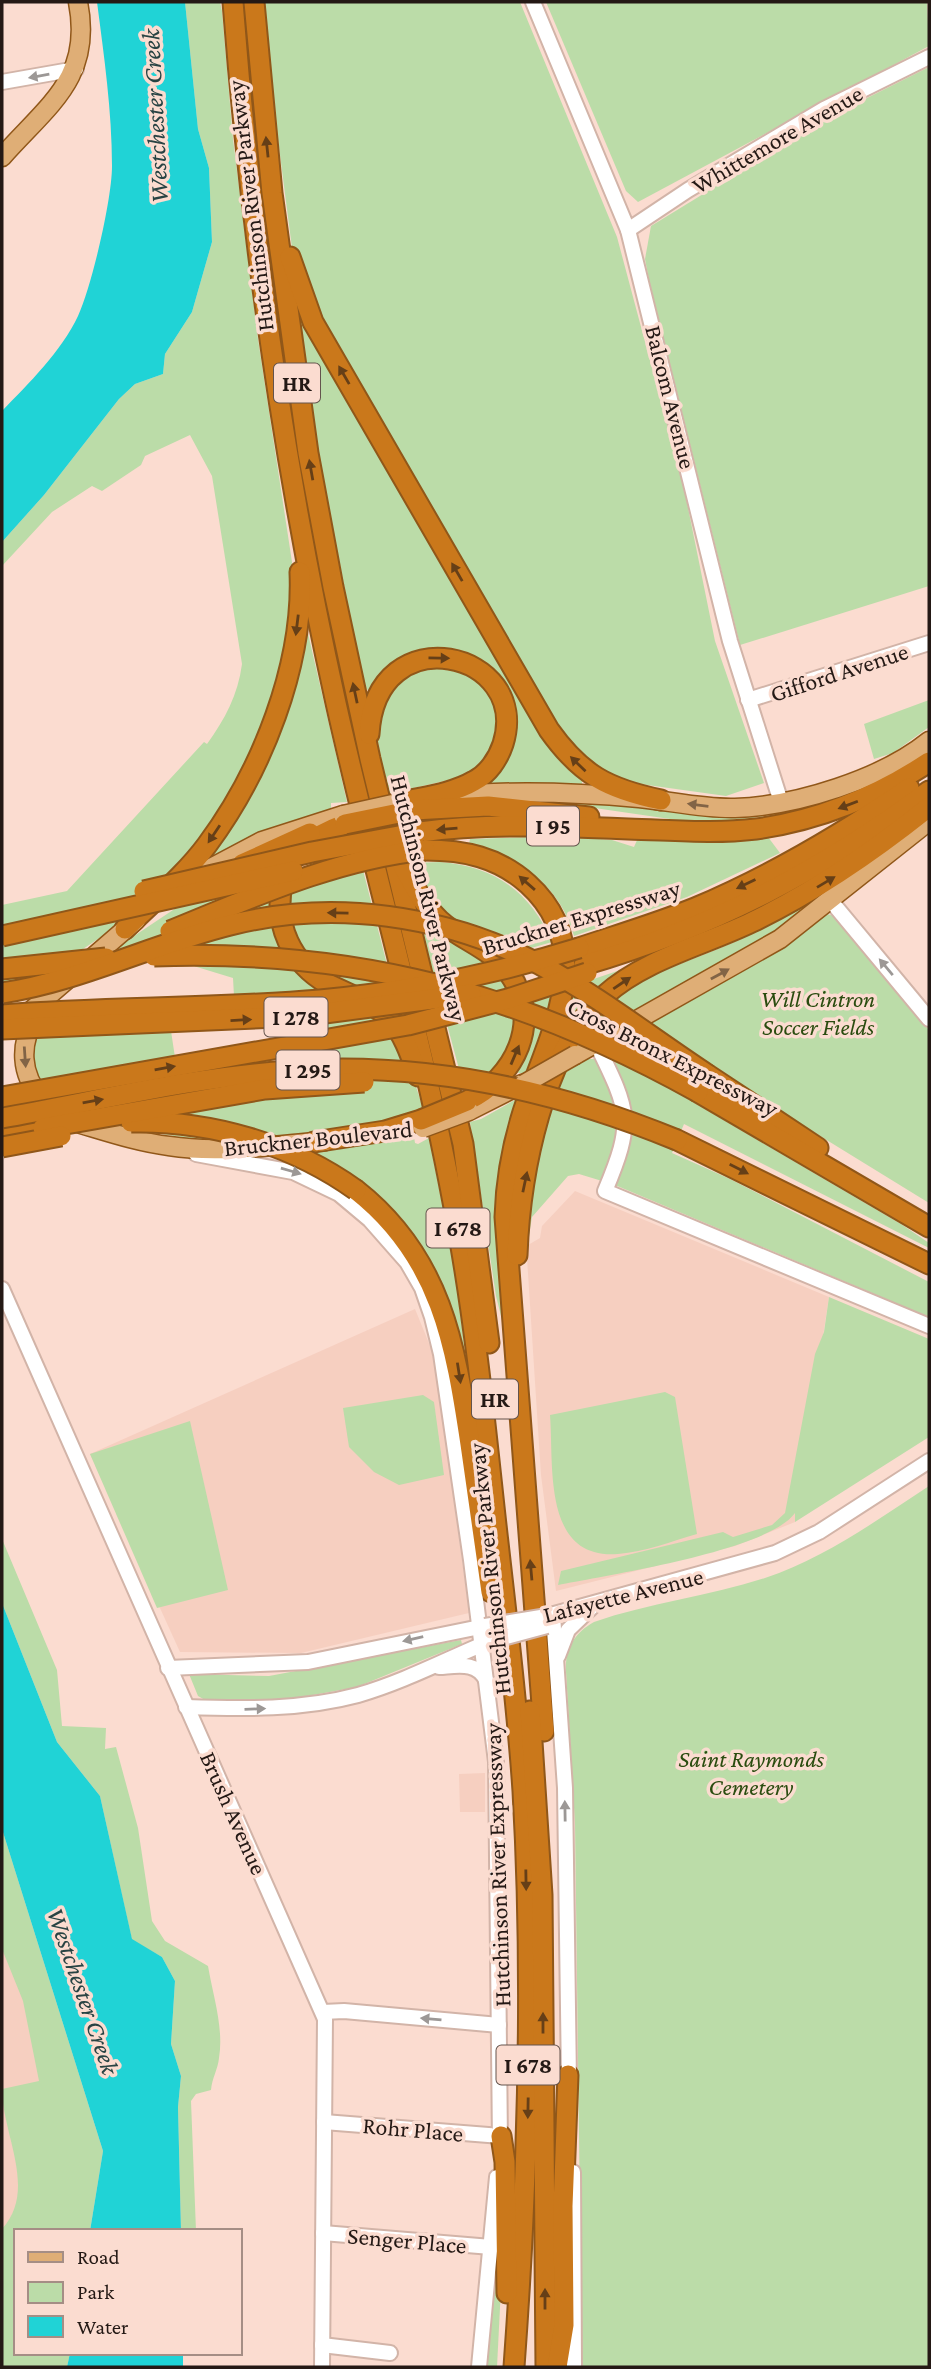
<svg xmlns="http://www.w3.org/2000/svg" width="931" height="2369" font-family="'Crimson Pro',serif">
<style>
.built{fill:#f6cfc0}
.green{fill:#bbdca8}
.water{fill:#20d3d6}
.lines{fill:none;stroke-linecap:round;stroke-linejoin:round}
.minor-casing{stroke:#d2b4a8;stroke-width:18}
.major-casing{stroke:#905719;stroke-width:21}
.highway-casing{stroke:#905719;stroke-width:23}
.minor{stroke:#fff;stroke-width:14}
.major{stroke:#dfae76;stroke-width:18}
.highway{stroke:#ca781b;stroke-width:19}
.minor-bridge-casing{stroke:#d2b4a8;stroke-width:18;stroke-linecap:butt}
.major-bridge-casing{stroke:#905719;stroke-width:21;stroke-linecap:butt}
.highway-bridge-casing{stroke:#905719;stroke-width:23;stroke-linecap:butt}
.minor-bridge{stroke:#fff;stroke-width:14}
.major-bridge{stroke:#dfae76;stroke-width:18}
.highway-bridge{stroke:#ca781b;stroke-width:19}
.oneway{fill:#9c9896}
.oneway2{fill:#663f17}
.oneway3{fill:#826446}
.labels{text-anchor:middle;dominant-baseline:central;stroke-width:7;stroke-linejoin:round;paint-order:stroke}
.shield{fill:#fbdcd0;stroke:#64544d;stroke-width:2}
.shield-label{font-size:23px;font-weight:bold;fill:#241915}
.street-label{font-size:24px;fill:#241915;stroke:#fbdcd0}
.park-label{font-size:24px;font-style:italic;fill:#2a4c0f;stroke:#fbdcd0}
.water-label{font-size:26px;font-style:italic;fill:#284343;stroke:#fbdcd0}
</style>
<rect width="100%" height="100%" fill="#fbdcd0"/>
<!-- built -->
<g class="built">
<polygon points="575,1191 829,1297 795,1522 735,1546 556,1591 541,1475 527,1258 528,1245 540,1238 542,1226"/>
<polygon points="415,1309 435,1358 469,1613 301,1653 180,1652 90,1454"/>
<polygon points="485,1773 485,1812 460,1812 459,1774"/>
<polygon points="2,1905 60,2065 16,2231 16,2353 2,2367"/>
</g>
<!-- green -->
<g class="green">
<path d="M185 2H220L222 11 233 139 258 339 292 562 288 642 276 689 248 766 189 860 101 937 2 1003V905L67 891 204 742 207 744C225 719 238 695 242 664L212 476 190 435 145 456 141 465 102 491 92 486 52 512 2 566V542L44 495 119 399 135 384 163 374 165 354 192 312 212 242 209 168 198 129Z"/>
<polygon points="265,2 520,2 617,237 684,488 715,641 764,783 726,796 633,783 608,774 589,760 585,764 570,749 324,332 292,248 268,62"/>
<polygon points="546,2 927,2 929,46 638,202 626,191"/>
<polygon points="929,67 929,586 740,645 649,280 645,259 651,226 829,117"/>
<polygon points="291,278 582,779 582,789 474,788 510,718 455,654 368,690 364,688 305,385"/>
<polygon points="302,628 307,629 347,802 331,803 331,811 200,864 214,849"/>
<polygon points="442,663 483,682 499,713 492,758 458,778 387,794 375,726 395,679"/>
<polygon points="929,700 929,727 893,753 874,759 864,724"/>
<polygon points="871,785 804,810 733,821 677,820 567,804 497,800 598,801 701,814"/>
<path d="M558 836 612 840 634 847 638 838 707 842 768 837 780 853 687 897 574 936C560 885 518 857 469 844L470 839Z"/>
<path d="M440 862C494 866 531 892 552 942L507 955 441 916 411 863Z"/>
<polygon points="363,870 400,1016 313,964 289,927 290,888"/>
<polygon points="271,887 274,926 375,1015 405,1053 424,1111 388,1122 274,1139 207,1141 103,1125 50,1097 32,1073 32,1033 168,1011 179,1084 315,1061 310,1010 235,1014 233,978 128,946 92,964 182,904"/>
<polygon points="412,894 501,971 517,1011 508,1057 466,1095"/>
<path d="M811 897 817 906 792 924 574 1048C612 975 684 968 751 934 772 924 791 909 811 897Z"/>
<path d="M824 913 834 916 929 1030V1203L711 1069 693 1102 901 1224 929 1243V1248L684 1124 672 1153 730 1179 929 1282V1317L615 1185C618 1171 627 1159 630 1144 637 1110 621 1080 606 1051L611 1042Z"/>
<polygon points="635,965 551,1059 576,985"/>
<polygon points="554,991 526,1074 513,1072 528,1003"/>
<path d="M586 1059H597C626 1118 625 1121 602 1181L579 1174 568 1176 532 1217 528 1241 530 1197 546 1121 564 1073Z"/>
<polygon points="520,1097 496,1188 504,1328 496,1296 470,1122 481,1119"/>
<polygon points="414,1137 415,1143 418,1144 429,1138 453,1258 465,1351 462,1352 425,1256 290,1165 299,1149"/>
<path d="M829 1297 929 1339V1437L795 1522V1513C768 1551 607 1575 558 1585L561 1571 723 1532 733 1537 772 1525 785 1513 815 1354 824 1332Z"/>
<path d="M665 1392 675 1397 697 1534C672 1541 645 1552 618 1554 542 1560 554 1466 550 1415Z"/>
<polygon points="423,1395 434,1402 444,1475 399,1485 374,1472 349,1447 343,1408"/>
<polygon points="190,1421 228,1590 157,1608 90,1454"/>
<path d="M929 1486V2367H582L575 1824 566 1671C565 1649 574 1633 594 1622 649 1603 709 1596 765 1578 825 1558 877 1520 929 1486Z"/>
<path d="M2 1539 57 1670 62 1726 106 1728 105 1749 116 1747 138 1828 152 1921 165 1941 208 1966C213 1996 224 2028 219 2058 218 2069 212 2078 211 2090L196 2094 191 2101 196 2231H181L178 2107 181 2076 171 2044 175 1981 162 1957 132 1940 100 1796 57 1742 2 1603Z"/>
<polygon points="461,1640 462,1644 357,1687 291,1699 205,1700 198,1696 189,1674 269,1676"/>
<path d="M2 1829 103 2151 90 2231H16V2353H70L67 2367H2V2229C38 2190 2 2134 2 2089L39 2081 23 2001 2 1949Z"/>
<polygon points="496,2266 502,2268 497,2367 486,2367"/>
</g>
<!-- water -->
<g class="water">
<path d="M97 2H185L198 129 209 168 212 242 192 312 165 354 163 374 135 384 119 399 44 495 2 542V411C29 383 61 352 78 316 92 285 112 199 112 166 112 111 104 56 97 2Z"/>
<polygon points="2,1603 57,1742 100,1796 132,1939 162,1957 175,1981 171,2044 181,2076 178,2107 181,2231 90,2231 103,2151 2,1829"/>
<polygon points="70,2353 183,2353 183,2367 67,2367"/>
</g>
<g class="lines">
<defs>
<g id="minor">
<polyline points="533,2 628,230 730,641 781,802"/>
<polyline points="2,82 76,69"/>
<polyline points="628,230 688,190 824,109 929,57"/>
<polyline points="748,700 929,643"/>
<polyline points="831,901 929,1019"/>
<path d="M596 1043C629 1111 635 1120 605 1191L929 1326"/>
<polyline points="196,1154 293,1172 339,1194 370,1220 407,1262 422,1288 432,1317 441,1354 471,1560 496,1762 500,2143"/>
<polyline points="2,1289 325,2019 322,2367"/>
<polyline points="553,1615 565,1788 569,2082"/>
<polyline points="547,1616 775,1553 819,1532 929,1461"/>
<polyline points="558,1656 568,1630 594,1605"/>
<path d="M439 1667C457 1666 477 1661 486 1680"/>
<polyline points="168,1668 308,1662 485,1626"/>
<path d="M186 1707C244 1709 302 1710 358 1695 403 1682 445 1660 488 1642"/>
<polyline points="323,2012 344,2011 499,2025"/>
<polyline points="324,2122 501,2136"/>
<polyline points="573,2172 574,2367"/>
<polyline points="323,2233 491,2247"/>
<polyline points="322,2345 390,2353"/>
<polyline points="479,2367 497,2177"/>
</g>
<g id="major">
<path d="M2 157C48 105 93 78 78 2"/>
<path d="M447 796C511 790 575 792 639 798 671 801 703 809 735 808 796 806 882 779 929 741"/>
<polyline points="192,878 262,841 343,815"/>
<polyline points="25,1016 136,920"/>
<path d="M36 1016C19 1044 20 1074 42 1099"/>
<polyline points="575,1055 780,939 929,821"/>
<polyline points="469,1111 522,1084"/>
<path d="M74 1122C105 1131 137 1142 169 1146 221 1154 274 1145 326 1141"/>
</g>
<g id="highway">
<path d="M233 2C251 237 285 472 336 703 376 883 429 1059 460 1241 476 1332 485 1424 495 1516 505 1607 517 1699 523 1791 534 1983 528 2176 514 2367"/>
<polyline points="254,2 272,193 308,453 333,587 370,759 463,1144 489,1343"/>
<path d="M290 257 313 322 549 730C581 775 608 789 661 800"/>
<path d="M369 734C376 614 532 651 503 744 498 759 488 774 474 781 452 794 422 797 397 803"/>
<polyline points="413,810 488,806 589,817"/>
<path d="M345 824C315 835 289 851 282 884 274 925 291 963 328 984 349 995 371 1001 389 1018 404 1034 411 1056 418 1076"/>
<path d="M420 832C489 823 559 826 628 829 671 830 714 834 756 829 820 820 876 797 929 762"/>
<path d="M425 850C464 850 498 857 528 884 601 950 547 1038 523 1112 512 1147 506 1182 505 1217L544 1731"/>
<polyline points="242,864 310,833"/>
<path d="M402 864C414 886 425 909 445 925 465 941 494 951 509 973 543 1021 515 1078 467 1101"/>
<path d="M125 929C152 902 184 876 207 845 262 771 304 665 300 572"/>
<path d="M579 948C618 935 658 923 695 908 771 876 842 834 909 788"/>
<path d="M584 965C714 927 821 871 929 791"/>
<polyline points="708,1075 818,1148"/>
<polyline points="698,1092 929,1227"/>
<polyline points="2,1136 43,1128"/>
<polyline points="677,1140 929,1264"/>
<polyline points="314,1142 385,1131 421,1120"/>
<path d="M356 1190C441 1257 455 1344 470 1444 477 1494 484 1543 491 1592"/>
<path d="M517 1255C520 1174 543 1051 605 995 645 959 705 945 752 922 817 891 874 851 929 807"/>
<polyline points="530,1711 542,1895 546,2367"/>
<polyline points="501,2136 505,2162 507,2293"/>
<polyline points="557,2367 564,2325 563,2206 568,2075"/>
</g>
</defs>
<!-- minor casing -->
<use href="#minor" class="minor-casing"/>
<!-- major casing -->
<use href="#major" class="major-casing"/>
<!-- highway casing -->
<use href="#highway" class="highway-casing"/>
<!-- minor -->
<use href="#minor" class="minor"/>
<!-- major -->
<use href="#major" class="major"/>
<!-- highway -->
<use href="#highway" class="highway"/>
<defs>
<g id="minor-bridge">
<polyline points="485,1626 547,1616"/>
<polyline points="488,1642 547,1626"/>
</g>
<g id="major-bridge">
<polyline points="343,815 397,803"/>
<polyline points="524,1084 575,1055"/>
<polyline points="423,1128 469,1111"/>
</g>
<g id="highway-bridge">
<polyline points="345,824 399,813"/>
<polyline points="144,891 312,852 420,832"/>
<path d="M170 931C251 898 336 859 425 850"/>
<polyline points="2,936 293,871"/>
<path d="M154 956C358 949 520 993 698 1092"/>
<polyline points="2,969 106,958"/>
<path d="M2 993C81 981 153 944 230 925 334 899 445 915 539 964 598 996 652 1038 708 1075"/>
<path d="M2 1015C108 1007 214 1009 320 1000 408 992 495 974 579 948"/>
<polyline points="2,1029 302,1016 471,994"/>
<polyline points="2,1097 408,1025 508,999 587,973"/>
<path d="M2 1118C97 1101 193 1077 289 1071 424 1061 553 1089 677 1140"/>
<polyline points="421,1120 467,1101"/>
<path d="M131 1122C210 1120 292 1144 356 1190"/>
<polyline points="43,1128 265,1089 364,1082"/>
<polyline points="2,1147 61,1136"/>
</g>
</defs>
<!-- minor-bridge casing -->
<use href="#minor-bridge" class="minor-bridge-casing"/>
<!-- major-bridge casing -->
<use href="#major-bridge" class="major-bridge-casing"/>
<!-- highway-bridge casing -->
<use href="#highway-bridge" class="highway-bridge-casing"/>
<!-- minor-bridge -->
<use href="#minor-bridge" class="minor-bridge"/>
<!-- major-bridge -->
<use href="#major-bridge" class="major-bridge"/>
<!-- highway-bridge -->
<use href="#highway-bridge" class="highway-bridge"/>
</g>
<!-- one-way arrows -->
<defs><path id="oneway-solid" d="M-6-.8H1V-3.2L6.5 0L1 3.2V.8H-6Z" transform="scale(1.75)"/></defs>
<g class="oneway">
<use href="#oneway-solid" transform="translate(39 76) rotate(170)"/>
<use href="#oneway-solid" transform="translate(886 967) rotate(-130)"/>
<use href="#oneway-solid" transform="translate(291 1171) rotate(16)"/>
<use href="#oneway-solid" transform="translate(413 1639) rotate(167)"/>
<use href="#oneway-solid" transform="translate(255 1709) rotate(-2)"/>
<use href="#oneway-solid" transform="translate(565 1811) rotate(-91)"/>
<use href="#oneway-solid" transform="translate(431 2019) rotate(-175)"/>
</g>
<g class="oneway2">
<use href="#oneway-solid" transform="translate(267 147) rotate(-96)"/>
<use href="#oneway-solid" transform="translate(344 375) rotate(-120)"/>
<use href="#oneway-solid" transform="translate(311 470) rotate(-100)"/>
<use href="#oneway-solid" transform="translate(457 572) rotate(-120)"/>
<use href="#oneway-solid" transform="translate(297 625) rotate(97)"/>
<use href="#oneway-solid" transform="translate(439 658) rotate(1)"/>
<use href="#oneway-solid" transform="translate(355 693) rotate(-102)"/>
<use href="#oneway-solid" transform="translate(578 764) rotate(-136)"/>
<use href="#oneway-solid" transform="translate(848 805) rotate(159)"/>
<use href="#oneway-solid" transform="translate(447 829) rotate(175)"/>
<use href="#oneway-solid" transform="translate(214 834) rotate(124)"/>
<use href="#oneway-solid" transform="translate(826 882) rotate(-31)"/>
<use href="#oneway-solid" transform="translate(527 883) rotate(-139)"/>
<use href="#oneway-solid" transform="translate(746 884) rotate(154)"/>
<use href="#oneway-solid" transform="translate(338 913) rotate(-179)"/>
<use href="#oneway-solid" transform="translate(622 983) rotate(-34)"/>
<use href="#oneway-solid" transform="translate(241 1020) rotate(-3)"/>
<use href="#oneway-solid" transform="translate(515 1055) rotate(-67)"/>
<use href="#oneway-solid" transform="translate(165 1068) rotate(-10)"/>
<use href="#oneway-solid" transform="translate(93 1101) rotate(-10)"/>
<use href="#oneway-solid" transform="translate(739 1169) rotate(27)"/>
<use href="#oneway-solid" transform="translate(525 1182) rotate(-78)"/>
<use href="#oneway-solid" transform="translate(459 1373) rotate(81)"/>
<use href="#oneway-solid" transform="translate(531 1570) rotate(-95)"/>
<use href="#oneway-solid" transform="translate(526 1880) rotate(89)"/>
<use href="#oneway-solid" transform="translate(543 2023) rotate(-90)"/>
<use href="#oneway-solid" transform="translate(528 2108) rotate(91)"/>
<use href="#oneway-solid" transform="translate(545 2299) rotate(-90)"/>
</g>
<g class="oneway3">
<use href="#oneway-solid" transform="translate(698 805) rotate(-173)"/>
<use href="#oneway-solid" transform="translate(720 974) rotate(-29)"/>
<use href="#oneway-solid" transform="translate(25 1057) rotate(86)"/>
</g>
<g class="labels">
<!-- shield labels -->
<g class="shield">
<rect x="274" y="363.5" width="46" height="39" rx="5"/>
<rect x="527" y="806.5" width="52" height="39" rx="5"/>
<rect x="264.5" y="997.5" width="63" height="39" rx="5"/>
<rect x="276.5" y="1050.5" width="63" height="39" rx="5"/>
<rect x="426.5" y="1208.5" width="63" height="39" rx="5"/>
<rect x="472" y="1379.5" width="46" height="39" rx="5"/>
<rect x="496.5" y="2045.5" width="63" height="39" rx="5"/>
</g>
<g class="shield-label">
<text x="297" y="383">HR</text>
<text x="553" y="826">I 95</text>
<text x="296" y="1017">I 278</text>
<text x="308" y="1070">I 295</text>
<text x="458" y="1228">I 678</text>
<text x="495" y="1399">HR</text>
<text x="528" y="2065">I 678</text>
</g>
<!-- street labels -->
<g class="street-label">
<text transform="translate(777 139) rotate(-30)">Whittemore Avenue</text>
<text transform="translate(250 206) rotate(-97)">Hutchinson River Parkway</text>
<text transform="translate(671 397) rotate(76)">Balcom Avenue</text>
<text transform="translate(839 672) rotate(-18)">Gifford Avenue</text>
<text transform="translate(429 898) rotate(76)">Hutchinson River Parkway</text>
<text transform="translate(581 917) rotate(-17)">Bruckner Expressway</text>
<text transform="translate(673 1057) rotate(27)">Cross Bronx Expressway</text>
<text transform="translate(318 1138) rotate(-6)">Bruckner Boulevard</text>
<text transform="translate(489 1569) rotate(-96)">Hutchinson River Parkway</text>
<text transform="translate(623 1595) rotate(-14)">Lafayette Avenue</text>
<text transform="translate(234 1813) rotate(66)">Brush Avenue</text>
<text transform="translate(497 1865) rotate(-92)">Hutchinson River Expressway</text>
<text transform="translate(413 2129) rotate(5)">Rohr Place</text>
<text transform="translate(407 2240) rotate(5)">Senger Place</text>
</g>
<!-- park labels -->
<g class="park-label">
<text x="818" y="998">Will Cintron<tspan x="818" dy="28">Soccer Fields</tspan></text>
<text x="751" y="1758">Saint Raymonds<tspan x="751" dy="28">Cemetery</tspan></text>
</g>
<!-- water labels -->
<g class="water-label">
<text transform="translate(155 116) rotate(-93)">Westchester Creek</text>
<text transform="translate(83 1991) rotate(71)">Westchester Creek</text>
</g>
</g>
<!-- border -->
<rect width="931" height="2369" fill="none" stroke="#241915" stroke-width="7"/>
<!-- legend -->
<rect x="14" y="2229" width="228" height="126" fill="#fbdcd0" stroke="#a58e85" stroke-width="2"/>
<rect x="28" y="2252" width="35" height="10" fill="#dfae76" stroke="#a58e85" stroke-width="2"/>
<text x="77" y="2264" font-size="21" fill="#241915">Road</text>
<rect x="28" y="2282" width="35" height="21" fill="#bbdca8" stroke="#a58e85" stroke-width="2"/>
<text x="77" y="2299" font-size="21" fill="#241915">Park</text>
<rect x="28" y="2316" width="35" height="21" fill="#20d3d6" stroke="#a58e85" stroke-width="2"/>
<text x="77" y="2334" font-size="21" fill="#241915">Water</text>
</svg>
